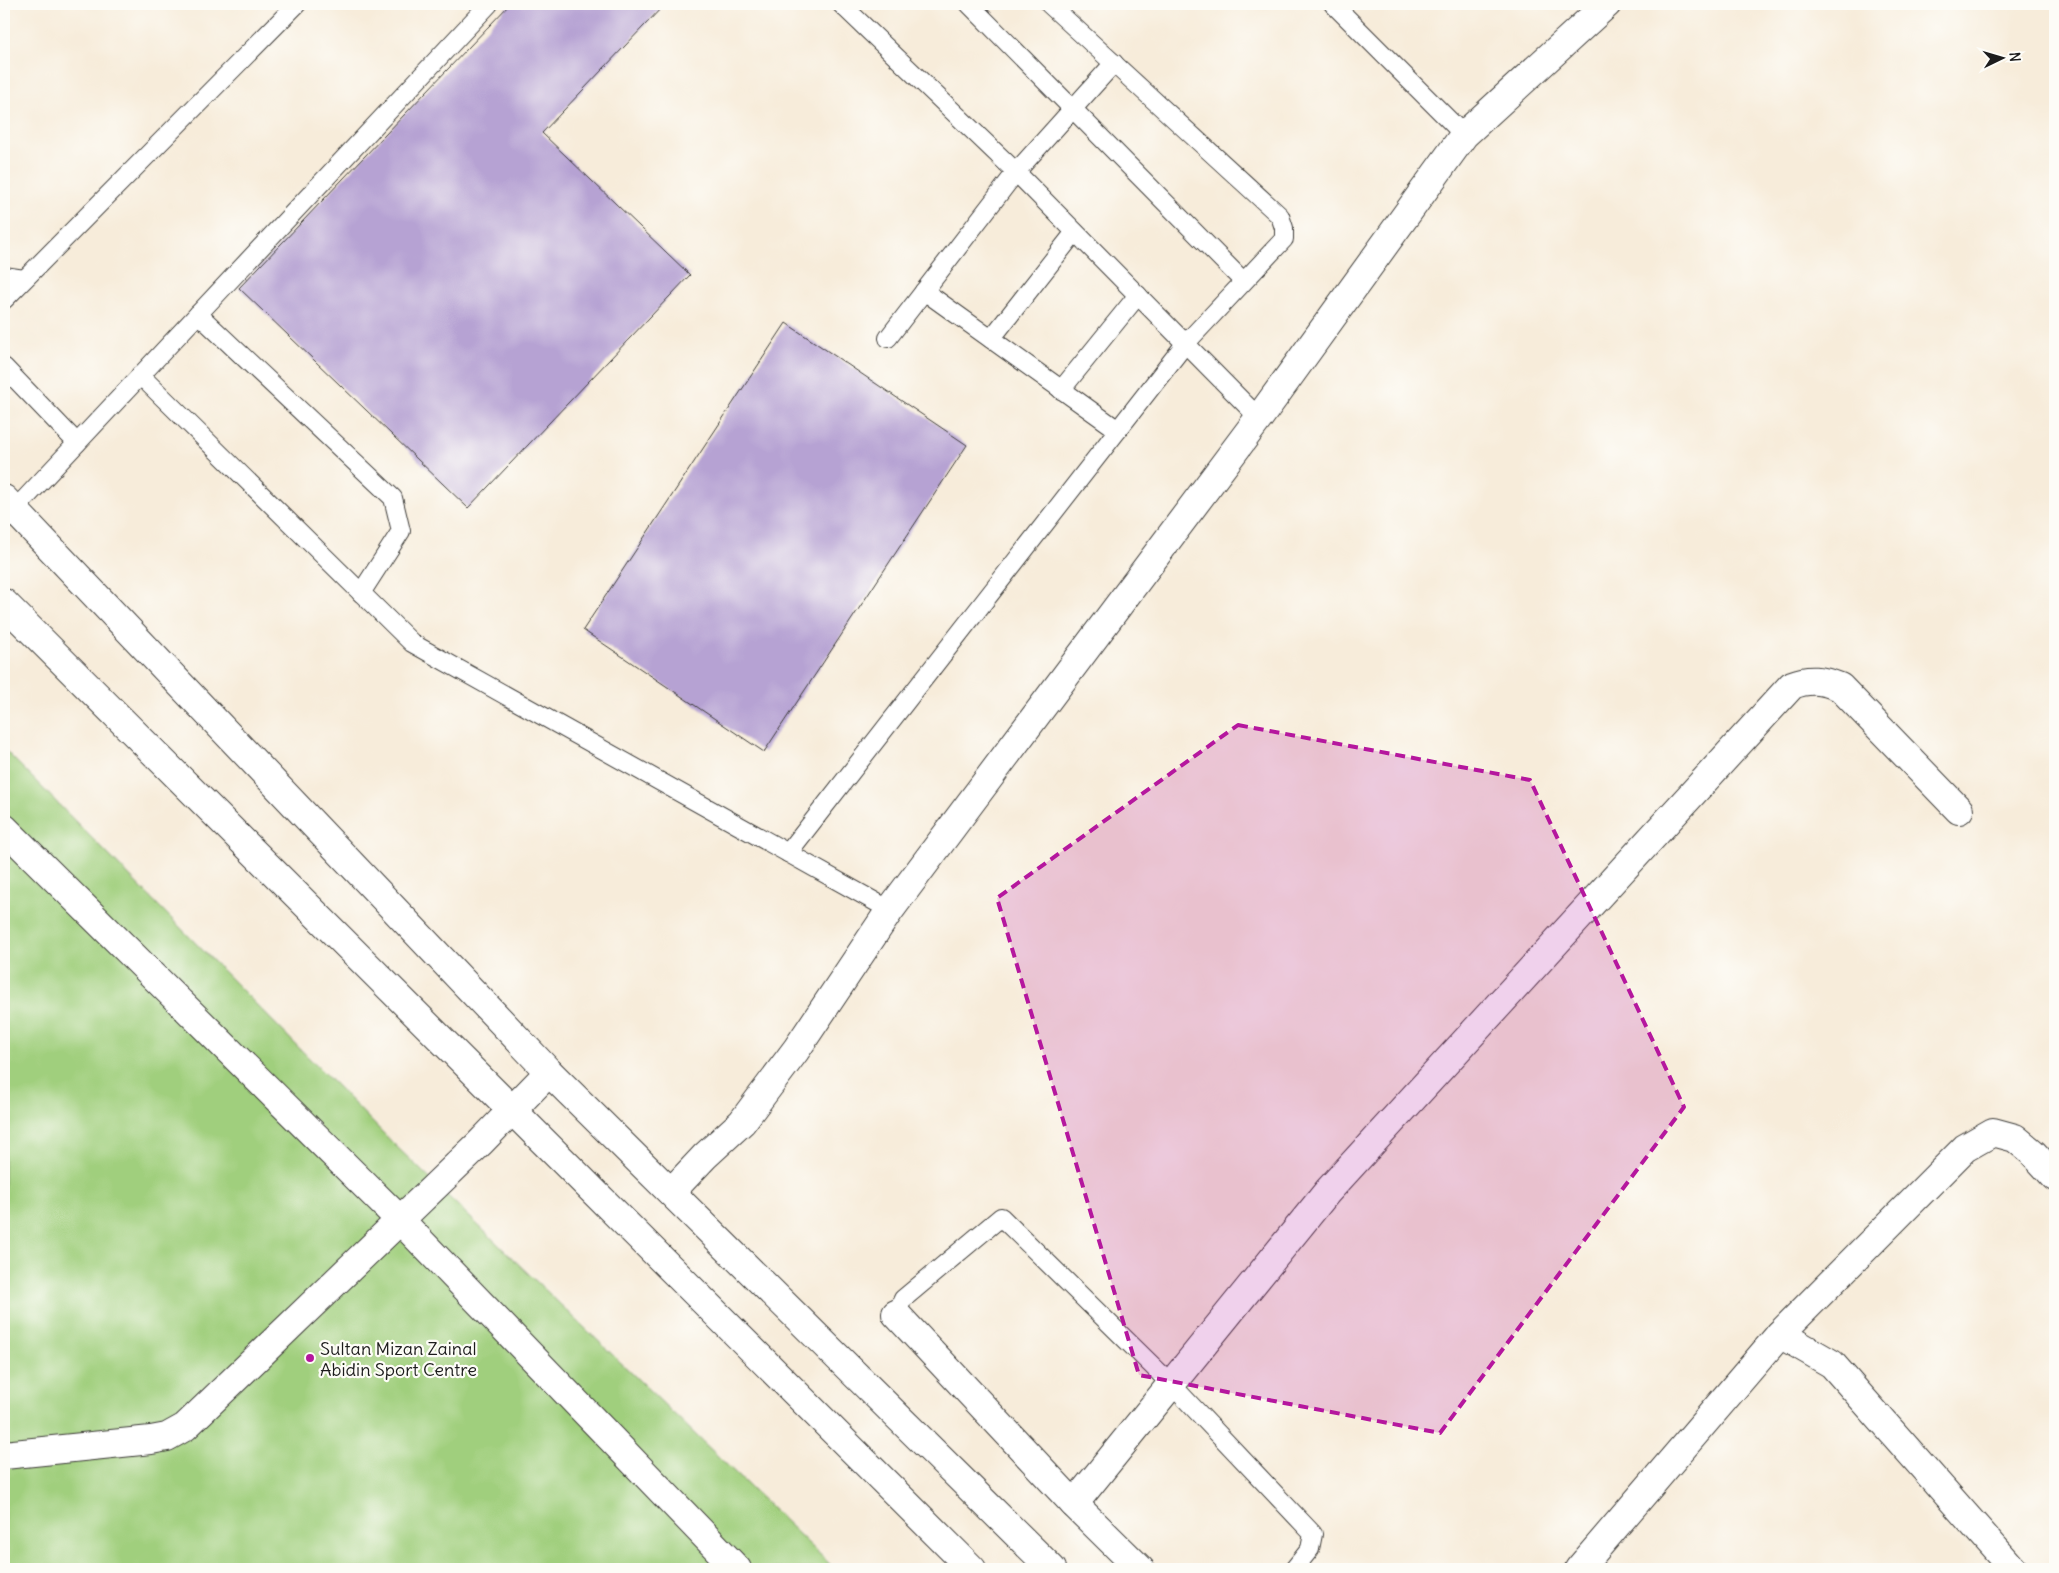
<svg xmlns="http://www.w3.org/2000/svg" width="2059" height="1573" font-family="Delius,sans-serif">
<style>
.green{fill:#a0cf7d;stroke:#5e764c}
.building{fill:#b6a2d3}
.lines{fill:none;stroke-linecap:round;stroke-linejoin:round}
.service-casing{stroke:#3d3b38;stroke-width:20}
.minor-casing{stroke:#3d3b38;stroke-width:30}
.secondary-casing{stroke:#3d3b38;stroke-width:30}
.service{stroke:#fff;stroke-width:18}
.minor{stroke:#fff;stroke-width:28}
.secondary{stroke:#fff;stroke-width:28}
.marked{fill:#b5179e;fill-opacity:0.2;stroke:#b5179e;stroke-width:4;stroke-dasharray:10 6;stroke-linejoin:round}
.poi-dot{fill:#b5179e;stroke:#fdfcf7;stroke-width:2}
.labels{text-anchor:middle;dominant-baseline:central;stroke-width:4.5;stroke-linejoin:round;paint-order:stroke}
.poi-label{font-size:18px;fill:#1c1c1c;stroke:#fdfcf7;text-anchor:start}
</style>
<rect width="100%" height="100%" fill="#fdfcf7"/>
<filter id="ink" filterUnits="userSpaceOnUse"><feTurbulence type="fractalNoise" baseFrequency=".02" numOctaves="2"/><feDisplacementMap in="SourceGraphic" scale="10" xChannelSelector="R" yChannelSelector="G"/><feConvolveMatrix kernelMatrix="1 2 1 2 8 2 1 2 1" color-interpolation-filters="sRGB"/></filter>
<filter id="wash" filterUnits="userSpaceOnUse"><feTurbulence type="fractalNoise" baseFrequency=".0096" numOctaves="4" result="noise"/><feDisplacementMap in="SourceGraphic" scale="20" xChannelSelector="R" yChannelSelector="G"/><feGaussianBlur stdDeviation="1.12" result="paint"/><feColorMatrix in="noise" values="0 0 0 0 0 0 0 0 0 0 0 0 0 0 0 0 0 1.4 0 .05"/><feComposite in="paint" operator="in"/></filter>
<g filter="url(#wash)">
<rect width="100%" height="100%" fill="#f7ecda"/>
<!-- green -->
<polygon class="green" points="4,749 396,1146 835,1569 4,1569"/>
<g id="blocks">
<!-- building -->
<g class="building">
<polygon points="510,4 665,4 542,133 690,275 468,508 239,288"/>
<polygon points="786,323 967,445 764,752 583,630"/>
</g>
</g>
</g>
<g filter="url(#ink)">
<use href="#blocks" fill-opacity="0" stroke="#3d3b38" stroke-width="1"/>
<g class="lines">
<defs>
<g id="service">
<polyline points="841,4 1016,172 1259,418"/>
<polyline points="969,4 1243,281"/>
<polyline points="1333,4 1464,135"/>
<polyline points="4,276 24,279"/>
<polyline points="924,291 1118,430"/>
<polyline points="4,300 297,4"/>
<polyline points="198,314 393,498 401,531 361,593"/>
<polyline points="888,338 1016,172 1114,63"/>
<polyline points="991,339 1075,232"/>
<polyline points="4,367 77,443"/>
<polyline points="140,375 412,643 890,910"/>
<polyline points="1061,390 1138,295"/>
<polyline points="4,521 489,4"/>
<polyline points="788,853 1185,344 1284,239 1284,228 1280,216 1049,4"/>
<polyline points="896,1314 903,1299 1001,1217 1171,1384 1313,1534 1310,1549 1294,1569"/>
</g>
<g id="minor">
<polyline points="4,828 400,1220 737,1569"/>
<polyline points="671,1192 705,1156 742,1122 796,1050 890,910 1259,418 1464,135 1607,4"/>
<polyline points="896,1314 1074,1504 1140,1569"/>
<polyline points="1780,1334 1832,1364 2013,1569"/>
<polyline points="4,1455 151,1440 167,1437 185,1427 480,1143 549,1072"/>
<path d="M1074 1504 1328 1191 1792 685C1810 678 1822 680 1840 687L1959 810"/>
<polyline points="1579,1569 1780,1334 1965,1148 1993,1132 2015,1138 2033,1153 2055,1177"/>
</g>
<g id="secondary">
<polyline points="4,499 549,1072 1052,1569"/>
<polyline points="4,603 972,1569"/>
</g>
</defs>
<!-- service casing -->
<use href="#service" class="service-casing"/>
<!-- minor casing -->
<use href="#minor" class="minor-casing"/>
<!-- secondary casing -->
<use href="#secondary" class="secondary-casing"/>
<!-- service -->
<use href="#service" class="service"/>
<!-- minor -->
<use href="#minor" class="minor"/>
<!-- secondary -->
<use href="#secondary" class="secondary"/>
</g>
</g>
<!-- marked area -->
<path class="marked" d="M1238 725 1530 780 1684 1107 1440 1433 1139 1375 997 898Z"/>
<!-- markers -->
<circle class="poi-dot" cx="310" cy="1358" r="5"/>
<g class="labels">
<!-- poi labels -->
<g class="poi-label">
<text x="320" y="1348">Sultan Mizan Zainal<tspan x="320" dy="21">Abidin Sport Centre</tspan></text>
</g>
</g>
<!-- margin -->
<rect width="2059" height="1573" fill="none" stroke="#fdfcf7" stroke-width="20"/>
<!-- north arrow -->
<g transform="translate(2002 58) rotate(85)" stroke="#fdfcf7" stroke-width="4" paint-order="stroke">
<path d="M0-4L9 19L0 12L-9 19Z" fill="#1c1c1c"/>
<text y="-8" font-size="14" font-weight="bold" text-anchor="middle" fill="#1c1c1c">N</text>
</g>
</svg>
